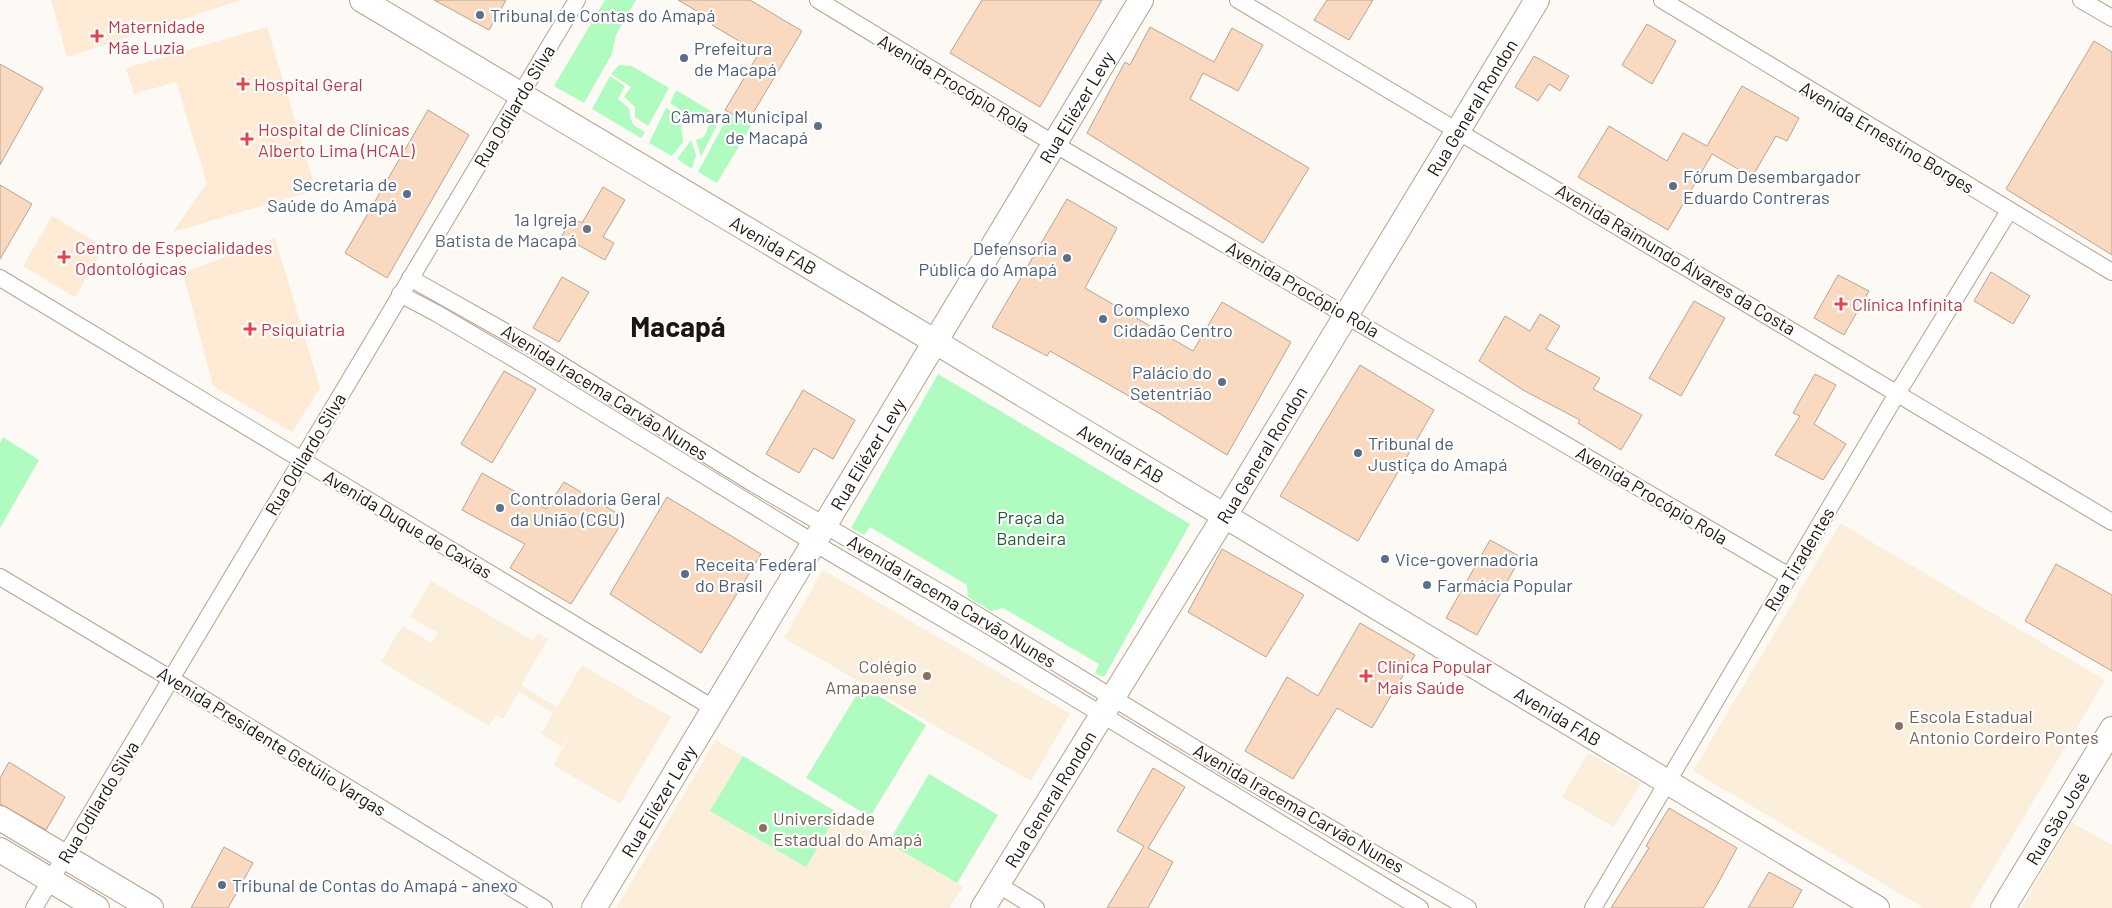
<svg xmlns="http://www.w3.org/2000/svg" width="2112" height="908" font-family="Barlow,sans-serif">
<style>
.built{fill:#ffead5}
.education{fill:#fbeeda}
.green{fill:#affbc0}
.building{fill:#f9d9bf;stroke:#b9a493}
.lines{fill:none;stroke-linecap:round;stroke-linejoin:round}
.street-casing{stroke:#b5a28f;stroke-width:18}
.secondary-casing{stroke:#b5a28f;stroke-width:26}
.street{stroke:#fff;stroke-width:16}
.secondary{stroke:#fff;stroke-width:24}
.service-dot{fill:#5c6f8a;stroke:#fff;stroke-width:2}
.health-dot{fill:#e0444e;stroke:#fff;stroke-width:2}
.worship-dot{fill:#6b7280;stroke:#fff;stroke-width:2}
.education-dot{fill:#8d6e63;stroke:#fff;stroke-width:2}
.labels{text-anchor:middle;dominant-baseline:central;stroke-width:4.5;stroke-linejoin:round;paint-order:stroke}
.service-label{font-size:18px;fill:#4e5e75;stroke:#fff;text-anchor:start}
.health-label{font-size:18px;fill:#be3a42;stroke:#fff;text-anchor:start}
.street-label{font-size:18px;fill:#1d160f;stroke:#fff}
.worship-label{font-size:18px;fill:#5b616d;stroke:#fff;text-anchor:end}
.park-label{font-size:18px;fill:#205d33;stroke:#fff}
.education-label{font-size:18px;fill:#785e54;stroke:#fff;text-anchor:start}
.town-label{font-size:28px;font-weight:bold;fill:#1d160f;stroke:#fff}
</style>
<rect width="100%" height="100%" fill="#fdf9f5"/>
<!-- built -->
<g class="built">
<polygon points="51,0 242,0 67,57"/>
<polygon points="267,27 316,190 173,232 207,183 176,82 134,94 126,68"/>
<polygon points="52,216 104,247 75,297 23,266"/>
<polygon points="275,238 320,388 292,432 213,386 183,273"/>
</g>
<!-- education -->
<g class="education">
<polygon points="1840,523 2105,680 1970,908 1924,908 1693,771"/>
<polygon points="823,570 1070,714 1031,781 784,638"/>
<polygon points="431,581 533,641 538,633 548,639 521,685 557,707 582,665 671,717 620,804 553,765 576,726 562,747 541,734 553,713 519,692 503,719 496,715 489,726 381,662 402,626 432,643 438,633 410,617"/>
<polygon points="716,740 963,887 949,908 616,908"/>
<polygon points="1588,753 1641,783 1614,827 1562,797"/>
<polygon points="2071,822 2112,845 2112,908 2021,908"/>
</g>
<!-- green -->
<g class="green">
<polygon points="605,0 636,0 616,35 612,54 584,103 554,86"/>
<polygon points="619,65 632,66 669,88 648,126 635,117 635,107 624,97 631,87 611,74"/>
<path d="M610 76 625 86 618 99 629 108C632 123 629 123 645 132L641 138 592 109Z"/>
<polygon points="676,90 719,116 706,120 700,115 685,113 670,103"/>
<polygon points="666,108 683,118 681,124 683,142 672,156 649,143"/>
<polygon points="728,116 735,116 751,126 717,183 698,172"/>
<polygon points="719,121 701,157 696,140 704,137 710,123"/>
<polygon points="691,140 696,155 692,169 677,159"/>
<polygon points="938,374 1190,524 1104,677 1095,673 1099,664 1003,608 991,611 968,597 967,585 870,527 864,535 851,528"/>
<polygon points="3,437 39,460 0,528 0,443"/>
<polygon points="862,686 926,725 870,817 806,778"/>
<polygon points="743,756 838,813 806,867 710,811"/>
<polygon points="929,774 998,815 957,883 888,843"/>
</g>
<!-- building -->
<g class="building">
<polygon points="434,0 506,0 489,30"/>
<polygon points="678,0 750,0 802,31 747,123 725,110 759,53 712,25 714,21"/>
<polygon points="982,0 1102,0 1040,107 950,53"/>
<polygon points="1327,0 1373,0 1349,40 1314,20"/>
<polygon points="1647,24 1676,41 1652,84 1622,65"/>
<polygon points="1150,27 1214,62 1232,28 1263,45 1238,91 1203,73 1190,99 1309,168 1263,243 1087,133 1125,62 1130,65"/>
<polygon points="2094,41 2112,52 2112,255 2006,189"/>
<polygon points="1534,56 1569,76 1560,91 1549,84 1538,101 1515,87"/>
<polygon points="0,64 43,88 0,165"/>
<polygon points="1742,86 1799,118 1787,141 1776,136 1752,177 1712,154 1668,230 1578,177 1609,126 1667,161 1683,133 1707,146"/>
<polygon points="428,110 469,135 387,278 345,253"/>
<polygon points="0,185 32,204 0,259"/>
<polygon points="603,187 625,200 603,237 614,243 605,260 562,236 572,218 582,223"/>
<polygon points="1067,199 1117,228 1085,288 1193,351 1222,302 1291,342 1227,455 1157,412 1050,351 1047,356 992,327"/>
<polygon points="1991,272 2030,296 2013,324 1974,301"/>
<polygon points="1838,275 1869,291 1844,335 1814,318"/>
<polygon points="562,277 589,292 559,342 533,328"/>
<polygon points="1694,301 1725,318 1681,396 1649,378"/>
<polygon points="1540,314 1560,326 1546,349 1600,378 1593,389 1642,415 1621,450 1578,423 1580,420 1523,390 1479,361 1505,316 1530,331"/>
<polygon points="1360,365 1434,410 1358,541 1280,496"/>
<polygon points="504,371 536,389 492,463 461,444"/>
<polygon points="1815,374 1836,385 1814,424 1846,444 1823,480 1775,455 1800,416 1793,413"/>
<polygon points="803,390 855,420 833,459 814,448 799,473 766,454"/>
<polygon points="482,473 546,509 564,482 625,518 571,604 510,568 525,544 462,510"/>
<polygon points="667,497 761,554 701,653 610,594"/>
<polygon points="1490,540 1521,557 1477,635 1446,618"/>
<polygon points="1222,549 1304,595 1266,657 1188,612"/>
<polygon points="2056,564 2112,595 2112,671 2025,621"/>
<polygon points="1360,623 1415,655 1372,728 1337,708 1293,779 1245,751 1287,677 1318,696"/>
<polygon points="9,762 65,797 46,830 0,804 0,778"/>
<polygon points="1153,768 1185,787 1148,848 1173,862 1148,908 1107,908 1144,846 1117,831"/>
<polygon points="1669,808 1737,848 1716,887 1703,908 1611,908 1649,848 1646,846"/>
<polygon points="224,847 253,863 228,908 191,908"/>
<polygon points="1769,872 1802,890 1792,908 1748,908"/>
</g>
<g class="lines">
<defs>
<g id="street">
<polyline points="818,0 1056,145 1789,576"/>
<polyline points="1238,0 2112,522"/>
<polyline points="1662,0 2112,272"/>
<polyline points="2081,0 2112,18"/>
<polyline points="0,278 713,708"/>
<polyline points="410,278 536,349 754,484 948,597 1234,772 1468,908"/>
<polyline points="400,294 436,313 528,367 814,543 981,641 1420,908"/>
<polyline points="0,577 173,680 544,908"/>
<polyline points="997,884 1036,908"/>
<polyline points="34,908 577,0"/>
<polyline points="1593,908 1898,392 2009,211"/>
</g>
<g id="secondary">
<path id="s1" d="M362 0 869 302 1877 908"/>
<polyline points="0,818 151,908"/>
<polyline points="0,850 97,908"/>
<path id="s2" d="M594 908 1141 0"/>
<path id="s3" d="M983 908 1224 517 1537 0"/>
<path id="s4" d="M2003 908 2112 729"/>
</g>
</defs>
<!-- street casing -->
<use href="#street" class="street-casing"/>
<!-- secondary casing -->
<use href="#secondary" class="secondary-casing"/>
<!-- street -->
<use href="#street" class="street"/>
<!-- secondary -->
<use href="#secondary" class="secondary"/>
</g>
<!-- markers -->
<g class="service-dot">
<circle cx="480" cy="15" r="5"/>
<circle cx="684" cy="58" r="5"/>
<circle cx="818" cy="126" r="5"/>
<circle cx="1673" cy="186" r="5"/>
<circle cx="407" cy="194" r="5"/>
<circle cx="1067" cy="258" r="5"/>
<circle cx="1103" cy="319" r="5"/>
<circle cx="1222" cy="382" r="5"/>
<circle cx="1358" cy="453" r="5"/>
<circle cx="500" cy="508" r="5"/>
<circle cx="1385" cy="559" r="5"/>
<circle cx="685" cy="574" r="5"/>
<circle cx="1427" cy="585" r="5"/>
<circle cx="222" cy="885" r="5"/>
</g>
<g class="health-dot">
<path d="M94.5 28.5h5v5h5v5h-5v5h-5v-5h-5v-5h5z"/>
<path d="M240.5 76.5h5v5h5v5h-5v5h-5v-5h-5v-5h5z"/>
<path d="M244.5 131.5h5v5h5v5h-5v5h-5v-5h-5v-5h5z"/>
<path d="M61.5 249.5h5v5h5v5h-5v5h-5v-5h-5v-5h5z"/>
<path d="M1838.5 296.5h5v5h5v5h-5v5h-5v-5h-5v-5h5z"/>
<path d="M247.5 321.5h5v5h5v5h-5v5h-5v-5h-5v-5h5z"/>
<path d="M1363.5 668.5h5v5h5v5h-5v5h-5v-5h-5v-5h5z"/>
</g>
<circle class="worship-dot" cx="587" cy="229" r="5"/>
<g class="education-dot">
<circle cx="927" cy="676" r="5"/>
<circle cx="1899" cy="726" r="5"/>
<circle cx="763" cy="828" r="5"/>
</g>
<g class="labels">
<!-- service labels -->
<g class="service-label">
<text x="490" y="15">Tribunal de Contas do Amapá</text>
<text x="694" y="48">Prefeitura<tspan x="694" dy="21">de Macapá</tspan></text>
<text x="808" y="116" text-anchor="end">Câmara Municipal<tspan x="808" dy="21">de Macapá</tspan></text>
<text x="1683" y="176">Fórum Desembargador<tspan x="1683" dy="21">Eduardo Contreras</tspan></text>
<text x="397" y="184" text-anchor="end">Secretaria de<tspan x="397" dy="21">Saúde do Amapá</tspan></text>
<text x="1057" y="248" text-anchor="end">Defensoria<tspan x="1057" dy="21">Pública do Amapá</tspan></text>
<text x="1113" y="309">Complexo<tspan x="1113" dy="21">Cidadão Centro</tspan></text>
<text x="1212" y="372" text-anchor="end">Palácio do<tspan x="1212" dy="21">Setentrião</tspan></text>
<text x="1368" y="443">Tribunal de<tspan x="1368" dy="21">Justiça do Amapá</tspan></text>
<text x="510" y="498">Controladoria Geral<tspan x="510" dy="21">da União (CGU)</tspan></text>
<text x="1395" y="559">Vice-governadoria</text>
<text x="695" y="564">Receita Federal<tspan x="695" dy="21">do Brasil</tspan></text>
<text x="1437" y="585">Farmácia Popular</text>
<text x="232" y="885">Tribunal de Contas do Amapá - anexo</text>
</g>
<!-- health labels -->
<g class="health-label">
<text x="108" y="26">Maternidade<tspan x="108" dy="21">Mãe Luzia</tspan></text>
<text x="254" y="84">Hospital Geral</text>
<text x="258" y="129">Hospital de Clínicas<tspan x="258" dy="21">Alberto Lima (HCAL)</tspan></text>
<text x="75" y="247">Centro de Especialidades<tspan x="75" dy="21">Odontológicas</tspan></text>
<text x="1852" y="304">Clínica Infinita</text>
<text x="261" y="329">Psiquiatria</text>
<text x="1377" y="666">Clínica Popular<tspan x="1377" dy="21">Mais Saúde</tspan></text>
</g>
<!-- street labels -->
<g class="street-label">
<text transform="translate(954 83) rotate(31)">Avenida Procópio Rola</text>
<text transform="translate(514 106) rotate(-59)">Rua Odilardo Silva</text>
<text stroke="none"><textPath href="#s2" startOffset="935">Rua Eliézer Levy</textPath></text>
<text stroke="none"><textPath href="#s3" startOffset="938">Rua General Rondon</textPath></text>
<text transform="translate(1887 137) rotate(31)">Avenida Ernestino Borges</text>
<text stroke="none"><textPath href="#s1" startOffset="479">Avenida FAB</textPath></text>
<text transform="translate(1676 259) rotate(31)">Avenida Raimundo Álvares da Costa</text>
<text transform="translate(1303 289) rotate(30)">Avenida Procópio Rola</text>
<text transform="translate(605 392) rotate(32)">Avenida Iracema Carvão Nunes</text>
<text transform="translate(305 454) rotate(-59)">Rua Odilardo Silva</text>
<text stroke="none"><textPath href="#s2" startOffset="530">Rua Eliézer Levy</textPath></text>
<text stroke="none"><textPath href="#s1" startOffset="884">Avenida FAB</textPath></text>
<text stroke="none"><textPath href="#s3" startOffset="532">Rua General Rondon</textPath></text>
<text transform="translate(1652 495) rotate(31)">Avenida Procópio Rola</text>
<text transform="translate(408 524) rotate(31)">Avenida Duque de Caxias</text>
<text transform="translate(1799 559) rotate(-59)">Rua Tiradentes</text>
<text transform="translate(952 601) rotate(31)">Avenida Iracema Carvão Nunes</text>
<text stroke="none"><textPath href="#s1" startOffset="1394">Avenida FAB</textPath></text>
<text transform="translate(272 741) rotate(32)">Avenida Presidente Getúlio Vargas</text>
<text stroke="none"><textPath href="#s3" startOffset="128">Rua General Rondon</textPath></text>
<text stroke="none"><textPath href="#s2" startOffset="125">Rua Eliézer Levy</textPath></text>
<text transform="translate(98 802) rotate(-59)">Rua Odilardo Silva</text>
<text transform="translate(1299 808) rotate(30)">Avenida Iracema Carvão Nunes</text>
<text stroke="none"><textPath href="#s4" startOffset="105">Rua São José</textPath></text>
</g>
<!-- worship labels -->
<g class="worship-label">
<text x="577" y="219">1a Igreja<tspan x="577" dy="21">Batista de Macapá</tspan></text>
</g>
<!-- park labels -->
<g class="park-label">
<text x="1031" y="517">Praça da<tspan x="1031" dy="21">Bandeira</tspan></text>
</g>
<!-- education labels -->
<g class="education-label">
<text x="917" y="666" text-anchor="end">Colégio<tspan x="917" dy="21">Amapaense</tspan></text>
<text x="1909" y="716">Escola Estadual<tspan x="1909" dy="21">Antonio Cordeiro Pontes</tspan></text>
<text x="773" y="818">Universidade<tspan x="773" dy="21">Estadual do Amapá</tspan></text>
</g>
<!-- town labels -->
<g class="town-label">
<text x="678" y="326">Macapá</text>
</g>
</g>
</svg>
